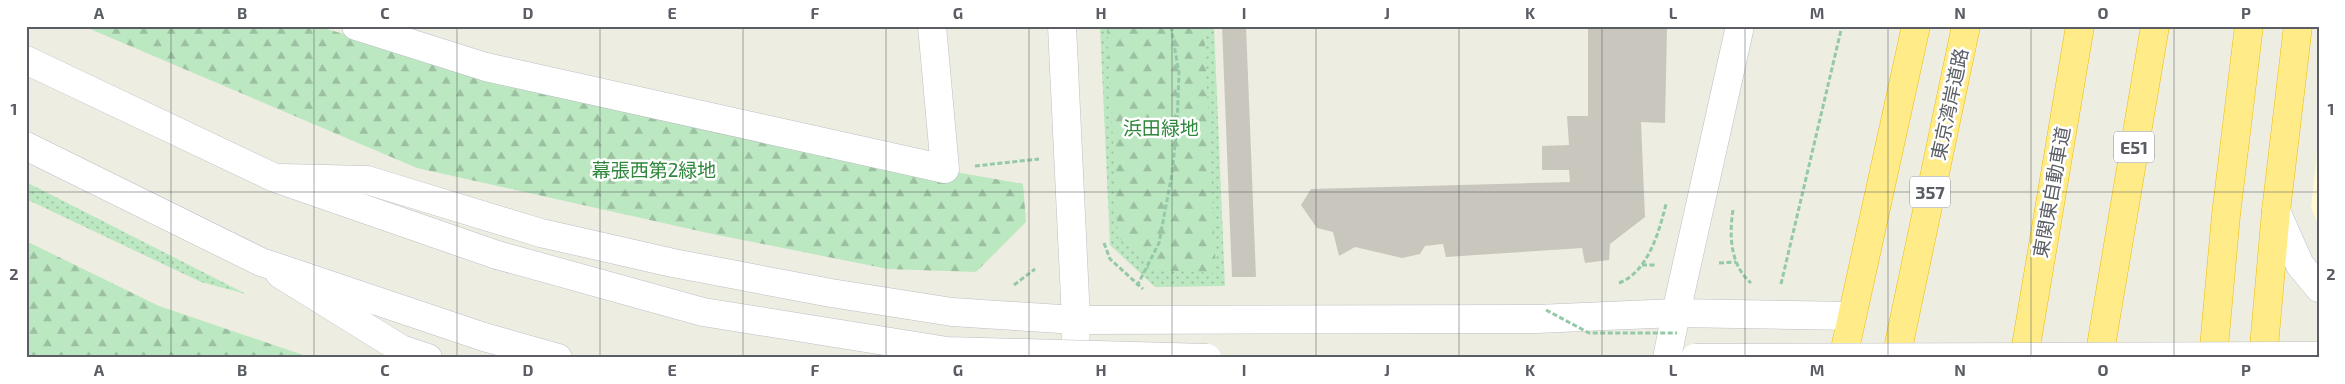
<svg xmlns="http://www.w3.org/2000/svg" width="2345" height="384" font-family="'Exo 2','Noto Sans JP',sans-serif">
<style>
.commercial{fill:#fff9d6}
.grass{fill:url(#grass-dots)}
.forest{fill:url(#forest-firs)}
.building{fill:#c9c6be}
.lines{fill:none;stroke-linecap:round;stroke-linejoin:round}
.street-casing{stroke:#bcbec4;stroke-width:29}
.secondary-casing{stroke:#bcbfc6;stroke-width:29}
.highway-casing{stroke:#f0bb00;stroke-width:29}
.path{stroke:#94c9a8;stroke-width:3;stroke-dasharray:5 2.5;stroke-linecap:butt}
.street{stroke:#fff;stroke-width:28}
.secondary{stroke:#fff;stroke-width:28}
.highway{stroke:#ffec88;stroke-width:28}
.secondary-bridge-casing{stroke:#bcbfc6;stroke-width:29;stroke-linecap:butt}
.path-bridge{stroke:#94c9a8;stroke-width:3;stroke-dasharray:5 2.5;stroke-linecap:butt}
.secondary-bridge{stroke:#fff;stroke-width:28}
.grid{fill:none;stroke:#5a5d64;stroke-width:1;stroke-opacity:0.55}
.labels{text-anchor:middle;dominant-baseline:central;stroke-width:5;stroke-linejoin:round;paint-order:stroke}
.shield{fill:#fff;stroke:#8c8e92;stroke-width:1}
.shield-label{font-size:18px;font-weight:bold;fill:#5a5d64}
.street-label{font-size:19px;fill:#5a5d64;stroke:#fff}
.park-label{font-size:19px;fill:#2e873b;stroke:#fff}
.neatline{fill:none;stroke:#5a5d64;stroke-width:2}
.grid-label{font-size:16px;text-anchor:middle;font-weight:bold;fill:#5a5d64}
</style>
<defs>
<pattern id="grass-dots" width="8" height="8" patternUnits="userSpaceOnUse" patternTransform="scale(1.25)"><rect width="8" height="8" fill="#bbe8c0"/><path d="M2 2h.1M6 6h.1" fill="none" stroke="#9bbfa0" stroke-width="1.8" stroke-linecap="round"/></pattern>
<pattern id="forest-firs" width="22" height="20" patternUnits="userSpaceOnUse" patternTransform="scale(1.25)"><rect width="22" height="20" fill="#bbe8c0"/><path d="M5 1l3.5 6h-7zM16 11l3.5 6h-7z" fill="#9bbfa0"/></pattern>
</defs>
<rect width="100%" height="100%" fill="#eeede1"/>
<!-- commercial -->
<polygon class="commercial" points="2319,137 2319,226 2311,208"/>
<!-- grass -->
<g class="grass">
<polygon points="1100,26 1214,26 1225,286 1155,287 1110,245"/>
<polygon points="26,182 246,294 201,282 26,199"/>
</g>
<!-- forest -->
<g class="forest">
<polygon points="83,26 316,26 497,78 727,132 1023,184 1026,222 976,272 888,269 708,233 417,168"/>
<polygon points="1107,26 1204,26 1216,273 1157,270 1118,238"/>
<polygon points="26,241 159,306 312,358 26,358"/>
</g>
<!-- building -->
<g class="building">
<polygon points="1222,26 1246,26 1256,277 1232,277"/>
<polygon points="1588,26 1667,26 1665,123 1641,122 1645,217 1610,244 1609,260 1585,263 1582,248 1446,257 1443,244 1425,246 1420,254 1402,258 1355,247 1339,256 1333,232 1317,228 1301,205 1311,189 1570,182 1569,170 1542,170 1542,146 1569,145 1567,116 1588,116"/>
</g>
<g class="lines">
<defs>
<g id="street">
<polyline points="356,26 486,67 945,169 932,26"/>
<polyline points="282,178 367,180 541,233 673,263 831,293 952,312 1076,320 1537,319 1676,313 1852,316"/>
<polyline points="280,274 401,349 428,358"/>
<polyline points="1667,358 1676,313"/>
</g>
<g id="secondary">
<polyline points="1062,26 1076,320 1075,358"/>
<polyline points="26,60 275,178 497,255"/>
<polyline points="26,146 261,262 484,337 558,358"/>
<polyline points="2276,211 2300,265 2319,288"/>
<polyline points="1676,313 1740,26"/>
</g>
<g id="highway">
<polyline points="1843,358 1916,26"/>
<polyline points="1896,358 1966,26"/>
<polyline points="2024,358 2080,26"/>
<polyline points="2099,358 2155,26"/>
<polyline points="2213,358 2226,215 2249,26"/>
<polyline points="2263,358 2276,211 2298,26"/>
</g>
</defs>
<!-- street casing -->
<use href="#street" class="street-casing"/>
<!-- secondary casing -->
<use href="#secondary" class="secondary-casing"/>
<!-- highway casing -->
<use href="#highway" class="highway-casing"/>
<!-- path -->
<g class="path">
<polyline points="975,166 1039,159"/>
<path d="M1733 210C1729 235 1730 265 1751 283"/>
<polyline points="1104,243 1110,259 1143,289"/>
<polyline points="1719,263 1736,262"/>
<polyline points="1642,265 1655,265"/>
<path d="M1619 283C1648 272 1659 232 1666 204"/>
<polyline points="1781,284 1842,26"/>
<polyline points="1014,285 1035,269"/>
<polyline points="1137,286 1159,243 1172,174 1177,126 1179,73 1171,26"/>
</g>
<!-- street -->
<use href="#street" class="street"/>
<!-- secondary -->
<use href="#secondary" class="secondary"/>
<!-- highway -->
<use href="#highway" class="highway"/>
<defs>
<g id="secondary-bridge">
<polyline points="497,255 703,312 947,351 1207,358"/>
<polyline points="1695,358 2319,356"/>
</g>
</defs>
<!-- secondary-bridge casing -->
<use href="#secondary-bridge" class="secondary-bridge-casing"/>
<!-- path-bridge -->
<polyline class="path-bridge" points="1546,310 1589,333 1677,333"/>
<!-- secondary-bridge -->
<use href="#secondary-bridge" class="secondary-bridge"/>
</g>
<!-- grid -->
<path class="grid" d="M171 26V358M314 26V358M457 26V358M600 26V358M743 26V358M886 26V358M1029 26V358M1172 26V358M1316 26V358M1459 26V358M1602 26V358M1745 26V358M1888 26V358M2031 26V358M2174 26V358M26 192H2319"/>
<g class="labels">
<!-- shield labels -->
<g class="shield">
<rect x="2114" y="131.5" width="40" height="31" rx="4"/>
<rect x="1910" y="176.5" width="40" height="31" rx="4"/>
</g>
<g class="shield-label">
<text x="2134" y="147">E51</text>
<text x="1930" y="192">357</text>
</g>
<!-- street labels -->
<g class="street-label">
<text transform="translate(1949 104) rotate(-78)">東京湾岸道路</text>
<text transform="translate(2051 192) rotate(-80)">東関東自動車道</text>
</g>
<!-- park labels -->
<g class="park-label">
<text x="1161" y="127">浜田緑地</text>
<text x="654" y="169">幕張西第2緑地</text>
</g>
</g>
<!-- border -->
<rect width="2345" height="384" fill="none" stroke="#ffffff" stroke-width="55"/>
<rect x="28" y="28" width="2290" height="328" class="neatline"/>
<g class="grid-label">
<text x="99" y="19">A</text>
<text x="242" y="19">B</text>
<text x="385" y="19">C</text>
<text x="528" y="19">D</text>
<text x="672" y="19">E</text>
<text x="815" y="19">F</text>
<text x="958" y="19">G</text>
<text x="1101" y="19">H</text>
<text x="1244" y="19">I</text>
<text x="1387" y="19">J</text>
<text x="1530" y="19">K</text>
<text x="1673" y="19">L</text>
<text x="1817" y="19">M</text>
<text x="1960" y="19">N</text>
<text x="2103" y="19">O</text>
<text x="2246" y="19">P</text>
<text x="14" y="115">1</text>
<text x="2331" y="115">1</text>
<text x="14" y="280">2</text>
<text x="2331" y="280">2</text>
<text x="99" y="376">A</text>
<text x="242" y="376">B</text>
<text x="385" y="376">C</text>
<text x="528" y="376">D</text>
<text x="672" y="376">E</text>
<text x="815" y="376">F</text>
<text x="958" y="376">G</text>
<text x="1101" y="376">H</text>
<text x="1244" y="376">I</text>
<text x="1387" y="376">J</text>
<text x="1530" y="376">K</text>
<text x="1673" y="376">L</text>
<text x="1817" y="376">M</text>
<text x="1960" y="376">N</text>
<text x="2103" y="376">O</text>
<text x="2246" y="376">P</text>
</g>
</svg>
